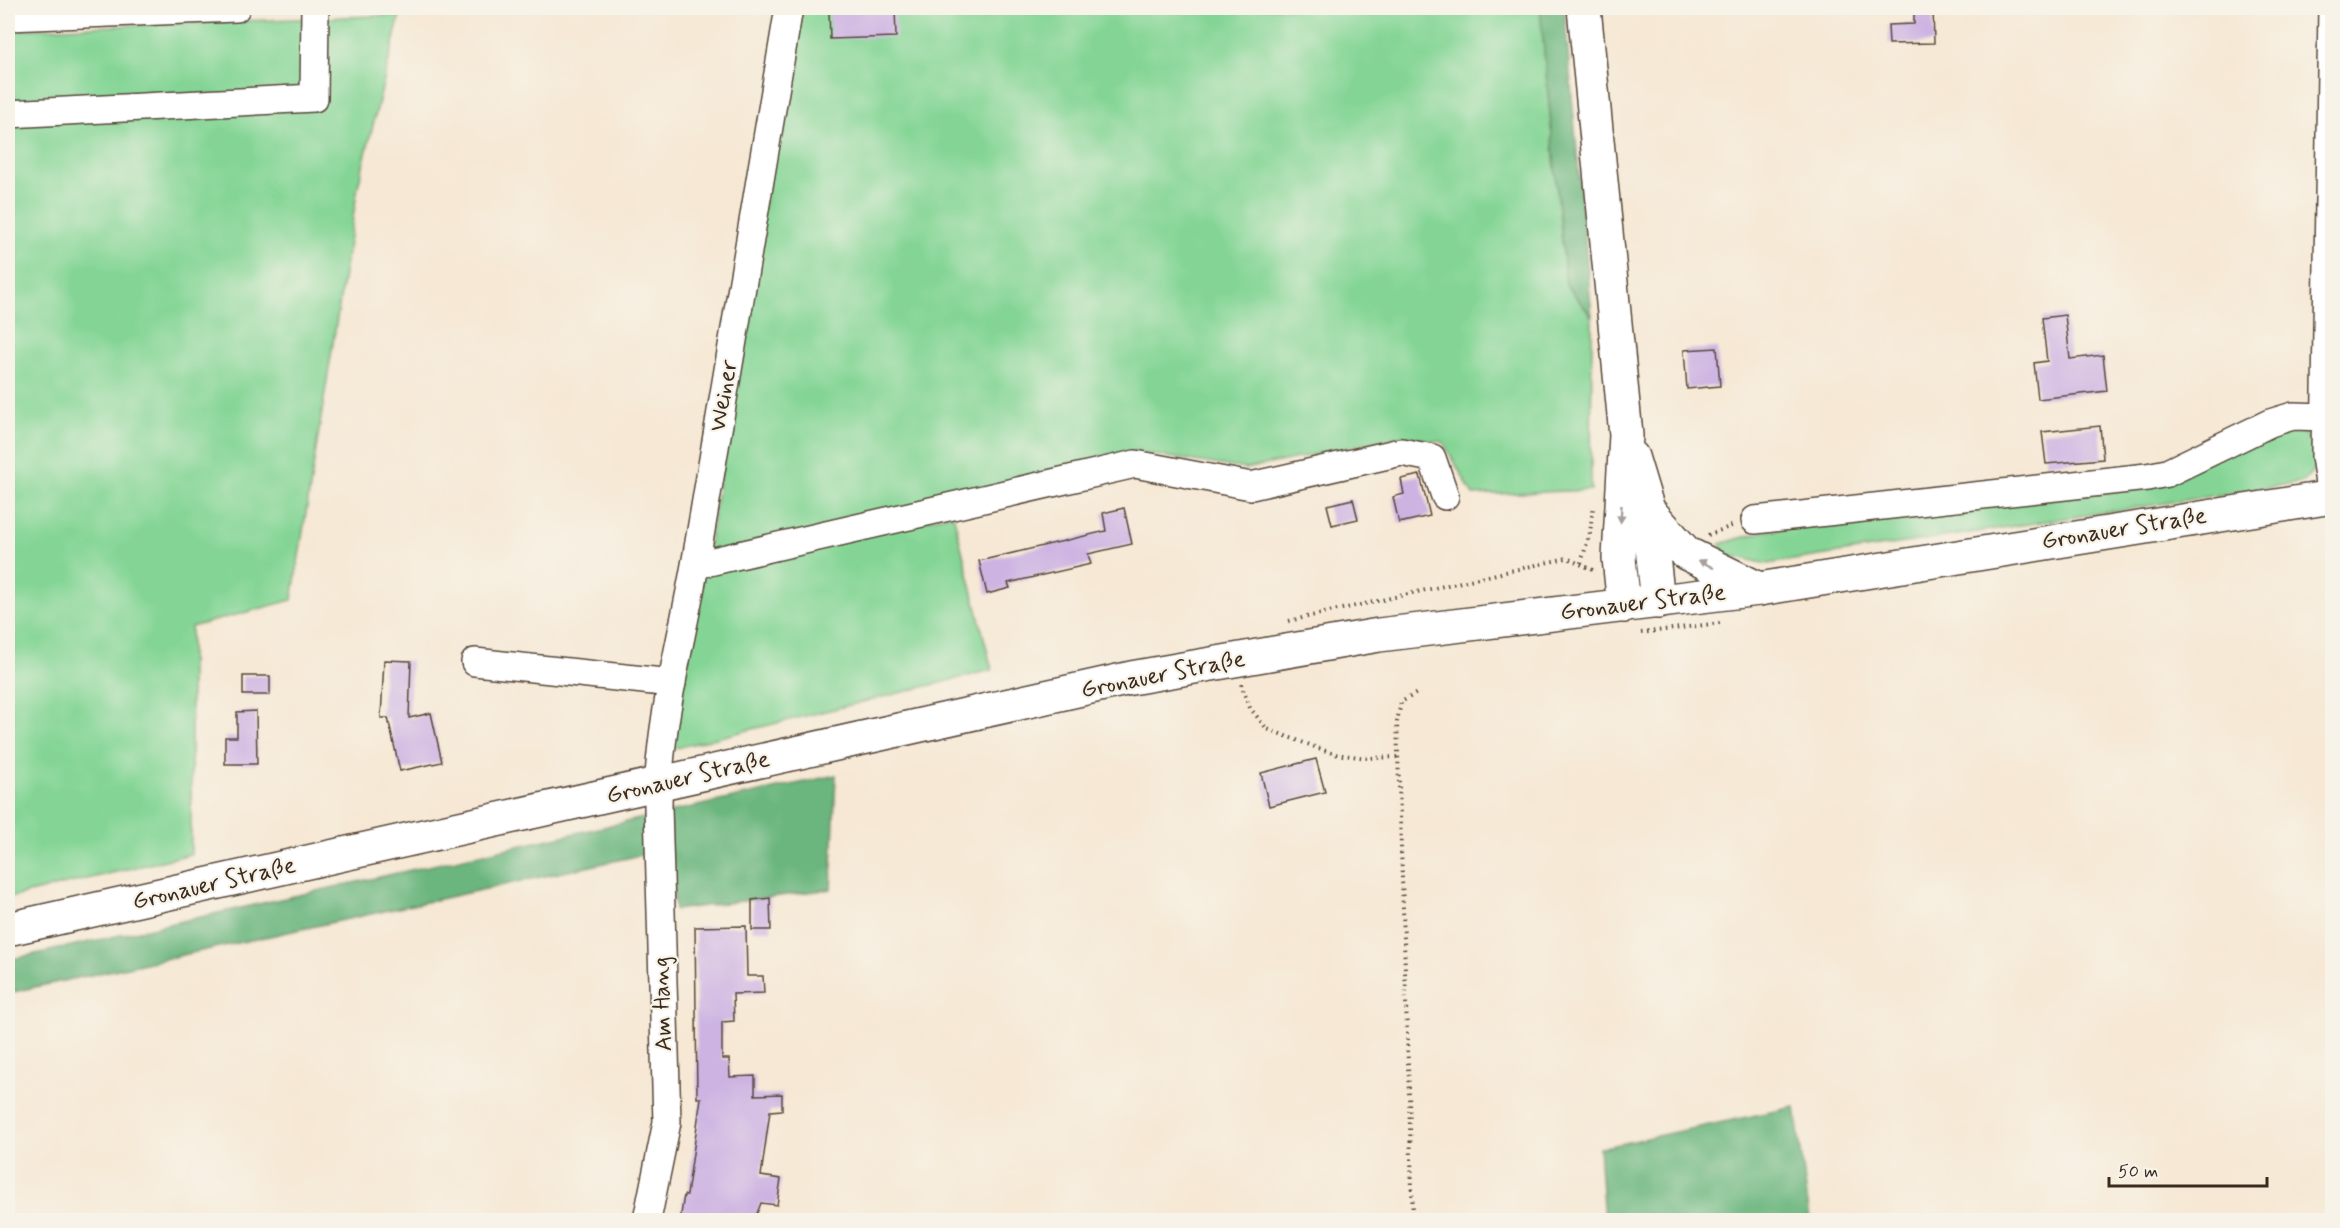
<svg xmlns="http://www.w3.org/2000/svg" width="2340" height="1228" font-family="Mynerve,sans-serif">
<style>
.green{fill:#84d595;stroke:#60805a;stroke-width:1.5}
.forest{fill:#6bb67e;stroke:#53704e;stroke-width:1.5}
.building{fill:#cdb3e2}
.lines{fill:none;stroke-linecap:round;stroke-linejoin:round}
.minor-casing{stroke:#574639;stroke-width:30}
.major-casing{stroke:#574639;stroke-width:36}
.path{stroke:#574639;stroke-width:4;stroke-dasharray:1.5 4.5;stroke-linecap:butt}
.minor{stroke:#fff;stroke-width:27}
.major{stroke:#fff;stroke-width:33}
.oneway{fill:#a79f9a}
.labels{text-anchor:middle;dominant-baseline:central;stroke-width:4.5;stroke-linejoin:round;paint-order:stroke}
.street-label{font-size:24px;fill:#3b2a1e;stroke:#f7f3e8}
</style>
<rect width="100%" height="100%" fill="#f7f3e8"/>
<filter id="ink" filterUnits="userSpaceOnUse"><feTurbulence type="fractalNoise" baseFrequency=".0167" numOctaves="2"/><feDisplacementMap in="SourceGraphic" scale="12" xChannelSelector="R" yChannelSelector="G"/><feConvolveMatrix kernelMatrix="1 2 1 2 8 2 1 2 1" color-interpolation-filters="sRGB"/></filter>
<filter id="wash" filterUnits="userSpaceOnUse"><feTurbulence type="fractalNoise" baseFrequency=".008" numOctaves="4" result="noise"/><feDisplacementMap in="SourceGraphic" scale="24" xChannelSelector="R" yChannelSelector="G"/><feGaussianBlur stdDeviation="1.35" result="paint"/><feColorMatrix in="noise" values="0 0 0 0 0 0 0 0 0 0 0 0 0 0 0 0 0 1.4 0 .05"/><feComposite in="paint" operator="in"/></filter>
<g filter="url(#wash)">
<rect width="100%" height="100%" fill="#f6e8d4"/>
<!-- green -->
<g class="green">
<polygon points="796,8 1540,8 1566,284 1592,317 1591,490 1473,495 1443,442 1402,436 1246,469 1136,452 707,557"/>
<polygon points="400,15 358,186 292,600 191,627 191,854 8,898 8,30"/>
<polygon points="2275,430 2302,430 2315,449 2315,468 2303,482 1767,564 1724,554 1720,544 1765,531 2151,487"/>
<polygon points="953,514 992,670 672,749 702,570"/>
</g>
<!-- forest -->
<g class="forest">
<polygon points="1540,8 1564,8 1592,317 1566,284"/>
<polygon points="836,775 831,889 675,910 669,849 8,993 8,960"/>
<polygon points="1795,1107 1810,1220 1604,1220 1599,1148"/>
</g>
<g id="blocks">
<!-- building -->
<g class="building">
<polygon points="1914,8 1933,8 1934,43 1889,44 1888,25 1914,24"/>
<polygon points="895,9 896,37 830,39 829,12"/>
<polygon points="2065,315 2070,359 2103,355 2107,391 2038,399 2034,363 2047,361 2042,318"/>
<polygon points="1717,348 1720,386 1687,389 1684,350"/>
<polygon points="2100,426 2103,459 2046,464 2042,432"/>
<polygon points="1420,475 1430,516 1399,523 1393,497 1404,494 1401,479"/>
<polygon points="1353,499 1358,519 1332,525 1327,505"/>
<polygon points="1124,508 1132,544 1088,554 1091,564 1008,583 1010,588 987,594 979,561 1106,531 1103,513"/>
<polygon points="384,660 411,661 409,718 431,713 442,762 400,771 388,718 381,718"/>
<rect x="243" y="676" width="27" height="19"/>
<polygon points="256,711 257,764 225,764 225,737 237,737 237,712"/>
<polygon points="1316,759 1325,792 1269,806 1261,773"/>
<polygon points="770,898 771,930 752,930 752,900"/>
<polygon points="746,926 747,976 763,976 764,993 733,994 734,1021 722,1022 722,1059 729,1059 730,1077 755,1076 755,1095 782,1094 782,1110 770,1111 761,1176 781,1179 777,1205 761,1203 754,1221 680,1221 684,1195 687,1195 701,1098 697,1098 695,927"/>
</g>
</g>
</g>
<g filter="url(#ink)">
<use href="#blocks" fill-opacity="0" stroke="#574639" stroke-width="1.5"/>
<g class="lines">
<defs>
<g id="minor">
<polyline points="8,17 236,8"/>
<polyline points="8,114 314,98 315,8"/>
<polyline points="2331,497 2325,456 2332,8"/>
<polyline points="1755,520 2147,477 2167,473 2270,423 2293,416 2327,417"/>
<polyline points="696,565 1135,464 1251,486 1401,452 1432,458 1445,496"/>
<polyline points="475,662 672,683"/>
<path d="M647 1220 667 1122 658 807C658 720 684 634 698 548 729 368 759 188 789 8"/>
</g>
<g id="major">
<polyline points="1584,8 1626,435 1619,558 1624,606"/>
<polyline points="1632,457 1648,510 1658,602"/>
<polyline points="1648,510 1686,553 1759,589"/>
<polyline points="8,929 1131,678 1379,635 1759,589 2332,497"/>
</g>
</defs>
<!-- minor casing -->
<use href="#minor" class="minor-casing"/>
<!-- major casing -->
<use href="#major" class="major-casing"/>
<!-- path -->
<g class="path">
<polyline points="1708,535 1734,525"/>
<polyline points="1581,563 1590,533 1593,507"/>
<polyline points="1289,621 1567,558 1593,570"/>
<polyline points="1641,633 1720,623"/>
<polyline points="1241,684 1250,708 1267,729 1334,754 1368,758 1398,757"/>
<polyline points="1413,1220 1397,722 1401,702 1419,692"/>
</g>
<!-- minor -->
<use href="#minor" class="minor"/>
<!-- major -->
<use href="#major" class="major"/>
</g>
<!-- one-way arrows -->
<defs><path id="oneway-solid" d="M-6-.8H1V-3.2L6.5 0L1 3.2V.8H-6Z" transform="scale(1.5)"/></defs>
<g class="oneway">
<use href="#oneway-solid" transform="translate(1621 514) rotate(93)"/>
<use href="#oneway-solid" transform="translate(1706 564) rotate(-152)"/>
</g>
</g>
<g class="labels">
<!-- street labels -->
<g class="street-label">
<text transform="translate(724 396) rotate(-80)">Weiner</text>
<text transform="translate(2124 529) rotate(-9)">Gronauer Straße</text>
<text transform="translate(1643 603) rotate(-7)">Gronauer Straße</text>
<text transform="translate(1163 675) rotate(-11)">Gronauer Straße</text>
<text transform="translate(688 778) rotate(-13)">Gronauer Straße</text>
<text transform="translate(214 884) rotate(-13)">Gronauer Straße</text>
<text transform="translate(663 1004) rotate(-92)">Am Hang</text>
</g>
</g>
<!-- margin -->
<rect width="2340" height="1228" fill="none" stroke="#f7f3e8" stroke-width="30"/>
<!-- scale -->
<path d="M2109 1177v9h158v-9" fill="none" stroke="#3b2a1e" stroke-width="3"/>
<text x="2118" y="1177" font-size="18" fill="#3b2a1e" stroke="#f7f3e8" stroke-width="4.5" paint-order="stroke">50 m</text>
</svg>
